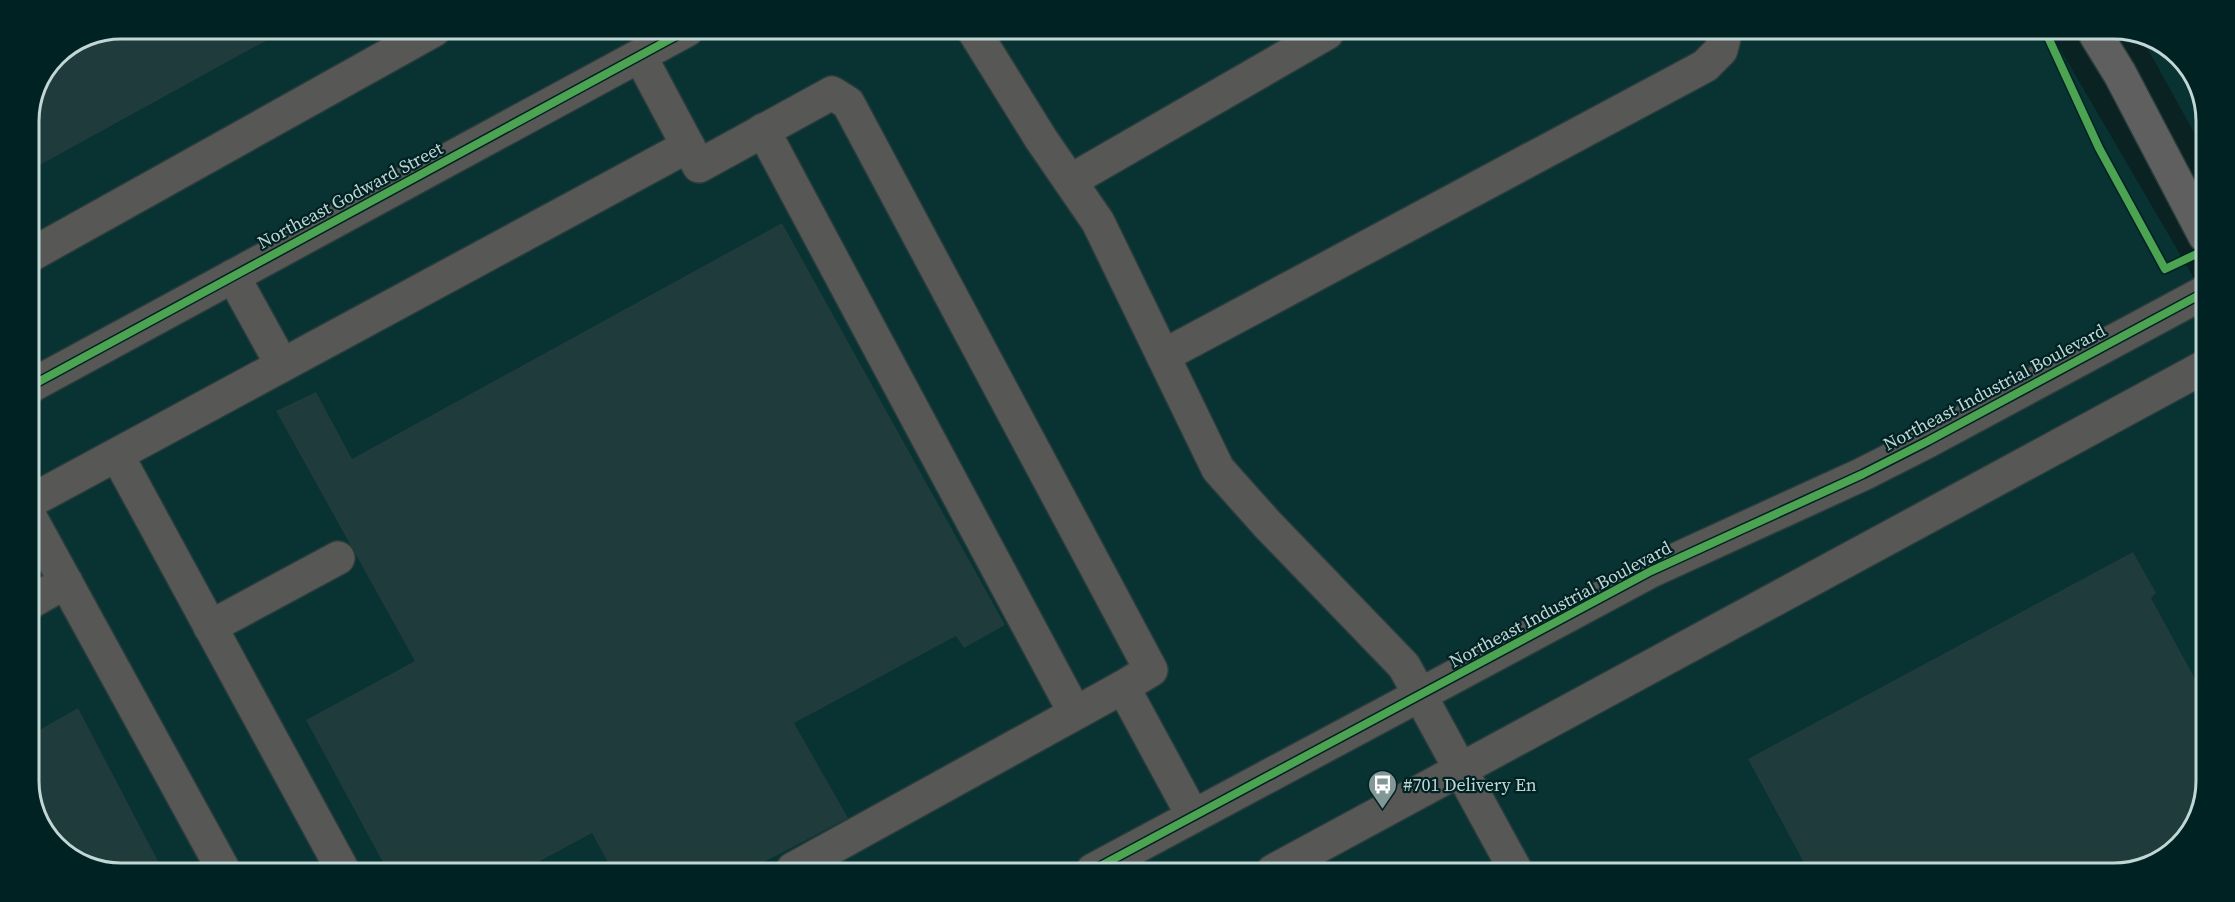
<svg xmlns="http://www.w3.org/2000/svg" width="2235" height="902" font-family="'Source Serif 4',serif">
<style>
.built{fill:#093232}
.building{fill:#203b3b}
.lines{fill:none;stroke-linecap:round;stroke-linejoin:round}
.minor-casing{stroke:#2a3d3d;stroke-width:36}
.major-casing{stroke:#2a3d3d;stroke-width:36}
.minor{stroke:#575755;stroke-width:33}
.major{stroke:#5e5f5e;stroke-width:33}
.cycleway-casing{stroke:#012222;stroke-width:11}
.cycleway{stroke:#4ca352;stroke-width:8}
.labels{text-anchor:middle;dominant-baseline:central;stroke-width:4.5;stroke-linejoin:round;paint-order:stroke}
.street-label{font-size:18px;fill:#c1d7d6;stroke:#012222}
.poi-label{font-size:18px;fill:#c1d7d6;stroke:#012222;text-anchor:start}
.rim{fill:none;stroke:#c1d7d6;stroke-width:3}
</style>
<rect width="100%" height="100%" fill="#0a2222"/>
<!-- built -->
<g class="built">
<polygon points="121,29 2052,35 2205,297 2200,816 2165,858 2114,873 86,867 47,837 29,787 29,116 56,55"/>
<polygon points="2140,35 2149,35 2191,70 2206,116 2206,154"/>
</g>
<!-- building -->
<g class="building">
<polygon points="121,29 287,29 29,171 29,116 56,55"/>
<polygon points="782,223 1005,625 964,648 956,636 794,723 848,818 758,865 761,869 611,868 592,833 527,868 386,868 306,720 415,661 276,411 316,392 352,459"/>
<polygon points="2133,552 2156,593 2151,598 2201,690 2200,816 2165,858 2114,873 1809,872 1748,759"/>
<polygon points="78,708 161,867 86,867 47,837 29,787 29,736"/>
</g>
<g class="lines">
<defs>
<g id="minor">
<polyline points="974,31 1041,139 1098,222 1218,469 1268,525 1404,666 1516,871"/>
<polyline points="640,56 688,146"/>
<polyline points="763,130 1075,713"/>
<polyline points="1070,181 1327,33"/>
<polyline points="29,256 434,30"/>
<polyline points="233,276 282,365"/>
<polyline points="1163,356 1705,66 1721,50 1725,34"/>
<polyline points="29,387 687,30"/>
<polyline points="117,455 341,867"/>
<polyline points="29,502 688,146 699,166 832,93 848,103 1151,670 1123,687"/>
<polyline points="29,515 222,867"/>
<polyline points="29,603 66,582"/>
<polyline points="210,627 338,558"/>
<polyline points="793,869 1123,687 1193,816"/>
<polyline points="1093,870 1651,571 1863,474 1928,441 2205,292"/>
<polyline points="1273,871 2204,367"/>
</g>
<polyline id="major" points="2096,35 2120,74 2205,236"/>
</defs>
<!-- minor casing -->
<use href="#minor" class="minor-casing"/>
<!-- major casing -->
<use href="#major" class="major-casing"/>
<!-- minor -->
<use href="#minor" class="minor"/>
<!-- major -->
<use href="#major" class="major"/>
<defs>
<g id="cycleway">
<polyline points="2047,35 2099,148 2165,269 2205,250"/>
<polyline points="29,387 687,30"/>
<polyline points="1093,870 1651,571 1863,474 1928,441 2205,292"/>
</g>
</defs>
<!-- cycleway casing -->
<use href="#cycleway" class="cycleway-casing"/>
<!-- cycleway -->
<use href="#cycleway" class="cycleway"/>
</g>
<!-- icons -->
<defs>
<symbol id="bus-pin" viewBox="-11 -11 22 30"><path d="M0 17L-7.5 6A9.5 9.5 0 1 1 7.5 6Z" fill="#819897" stroke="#012222"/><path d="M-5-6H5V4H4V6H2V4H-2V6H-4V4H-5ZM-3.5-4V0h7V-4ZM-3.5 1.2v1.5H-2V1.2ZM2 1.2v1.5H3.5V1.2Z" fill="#fff"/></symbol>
</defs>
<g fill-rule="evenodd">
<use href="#bus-pin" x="1366" y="768" width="33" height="45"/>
</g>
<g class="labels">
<!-- street labels -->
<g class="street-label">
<text transform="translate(350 195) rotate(-28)">Northeast Godward Street</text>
<text transform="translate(1994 387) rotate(-28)">Northeast Industrial Boulevard</text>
<text transform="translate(1560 604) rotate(-28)">Northeast Industrial Boulevard</text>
</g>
<!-- poi labels -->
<g class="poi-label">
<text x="1403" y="784">#701 Delivery En</text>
</g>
</g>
<!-- crop -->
<path d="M0 0H2235V902H0ZM121 39H2114A82 82 0 0 1 2196 121V781A82 82 0 0 1 2114 863H121A82 82 0 0 1 39 781V121A82 82 0 0 1 121 39Z" fill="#012222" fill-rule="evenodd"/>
<path class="rim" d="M121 39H2114A82 82 0 0 1 2196 121V781A82 82 0 0 1 2114 863H121A82 82 0 0 1 39 781V121A82 82 0 0 1 121 39Z"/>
</svg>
